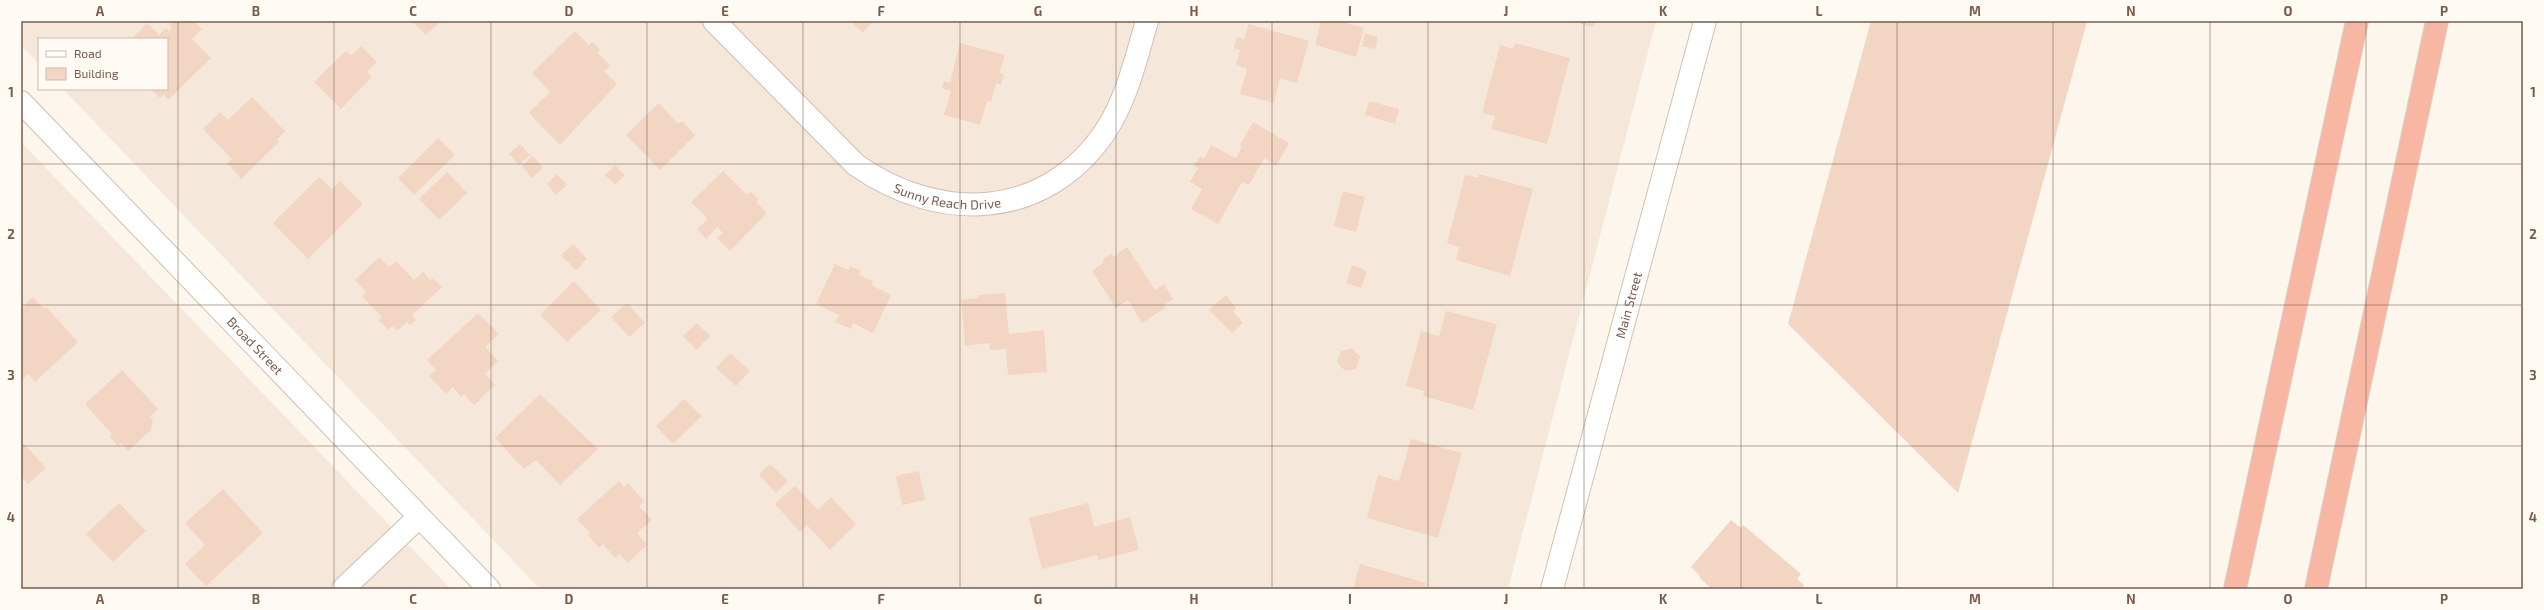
<svg xmlns="http://www.w3.org/2000/svg" width="2544" height="610" font-family="'Exo 2',sans-serif">
<style>
.residential{fill:#f5e8da}
.building{fill:#f3d5c3}
.lines{fill:none;stroke-linecap:round;stroke-linejoin:round}
.minor-casing{stroke:#d1beb0;stroke-width:24}
.tertiary-casing{stroke:#d1beb0;stroke-width:24}
.secondary-casing{stroke:#d6c0b0;stroke-width:24}
.motorway-casing{stroke:#dad1cd;stroke-width:24}
.minor{stroke:#fff;stroke-width:22}
.tertiary{stroke:#fff;stroke-width:22}
.secondary{stroke:#fff;stroke-width:22}
.motorway{stroke:#f7b7a3;stroke-width:22}
.grid{fill:none;stroke:#7a5c4d;stroke-width:1;stroke-opacity:0.55}
.labels{text-anchor:middle;dominant-baseline:central;stroke-width:3;stroke-linejoin:round;paint-order:stroke}
.street-label{font-size:13px;fill:#7a5c4d;stroke:#fffaf3}
.neatline{fill:none;stroke:#7a5c4d;stroke-width:1.5}
.grid-label{font-size:13px;text-anchor:middle;font-weight:bold;fill:#7a5c4d}
</style>
<rect width="100%" height="100%" fill="#fdf6ec"/>
<!-- residential -->
<g class="residential">
<polygon points="21,21 1656,21 1508,589 540,589 63,89 167,89 167,39 39,39 39,64 21,45"/>
<polygon points="21,142 451,589 21,589"/>
</g>
<!-- building -->
<g class="building">
<polygon points="173,21 193,21 202,29 192,39 211,58 168,100 164,95 160,98 151,89 167,89 167,39 132,39 147,23 159,35 166,28 169,31 172,28 169,25"/>
<polygon points="412,21 441,21 426,35"/>
<polygon points="856,21 873,21 863,33 853,24"/>
<polygon points="1321,21 1340,21 1364,28 1356,57 1315,45"/>
<polygon points="1571,21 1595,21 1593,27"/>
<polygon points="1871,21 2087,21 1958,493 1788,324"/>
<polygon points="1249,24 1309,41 1297,83 1280,78 1274,103 1240,94 1247,69 1236,65 1240,50 1234,48 1237,37 1244,39"/>
<polygon points="575,31 589,45 592,42 600,50 597,52 610,66 604,71 617,84 560,145 529,113 550,92 532,73"/>
<polygon points="1365,33 1378,37 1375,49 1362,46"/>
<polygon points="960,43 1005,55 999,73 1004,74 1001,85 996,83 991,102 987,101 980,125 944,115 951,91 942,88 944,81 950,83"/>
<polygon points="1515,43 1570,58 1547,144 1491,129 1495,116 1482,113 1500,45 1513,49"/>
<polygon points="361,46 377,62 367,72 372,77 341,109 314,82 346,51 351,56"/>
<polygon points="252,97 285,131 277,140 279,142 241,179 227,163 232,159 203,129 220,112 228,120"/>
<polygon points="1369,101 1399,109 1395,124 1365,115"/>
<polygon points="659,103 678,124 682,121 695,135 660,170 626,135"/>
<polygon points="1253,122 1289,143 1276,166 1264,158 1249,185 1242,182 1218,224 1191,209 1202,189 1190,182 1198,168 1194,166 1200,156 1204,159 1211,145 1236,158 1242,146 1240,145"/>
<polygon points="438,138 455,155 414,195 398,178"/>
<polygon points="520,144 530,155 519,165 509,154"/>
<polygon points="532,156 543,167 532,178 522,166"/>
<polygon points="615,165 625,175 615,185 605,175"/>
<polygon points="723,171 747,195 751,192 759,199 756,202 767,213 730,251 717,238 723,233 717,227 706,239 697,229 708,219 691,202"/>
<polygon points="447,172 467,193 439,220 419,199"/>
<polygon points="557,174 567,185 556,195 547,184"/>
<polygon points="1479,174 1533,189 1510,276 1456,260 1459,247 1447,243 1465,175 1478,178"/>
<polygon points="319,177 332,189 340,181 363,204 308,259 273,223"/>
<polygon points="1343,191 1365,197 1356,232 1334,226"/>
<polygon points="573,244 587,259 576,270 561,255"/>
<polygon points="1127,247 1155,290 1164,284 1173,299 1164,305 1165,308 1142,323 1128,300 1116,308 1092,271 1104,262 1103,259 1112,253 1113,257"/>
<polygon points="379,257 389,267 396,261 414,280 423,272 430,280 433,278 442,287 412,315 416,320 410,325 407,322 397,331 392,326 389,330 378,320 382,317 362,296 366,292 355,280"/>
<polygon points="835,264 849,270 850,266 861,271 859,275 873,281 871,285 891,295 873,333 853,323 851,329 835,322 839,315 816,304"/>
<polygon points="1352,265 1367,271 1361,288 1346,283"/>
<polygon points="574,281 601,310 567,342 540,315"/>
<polygon points="1005,293 1009,334 1044,330 1047,372 1008,375 1006,349 990,350 989,343 965,346 961,300 978,298 978,295"/>
<polygon points="1226,295 1236,308 1233,311 1243,323 1232,333 1209,310"/>
<polygon points="33,297 44,309 46,307 78,342 35,382 28,374 21,381 21,309"/>
<polygon points="627,303 645,323 629,337 611,317"/>
<polygon points="1446,311 1497,324 1473,410 1423,396 1424,391 1406,386 1421,331 1439,336"/>
<polygon points="478,313 499,334 485,347 498,361 485,374 495,385 474,405 464,394 461,397 453,387 446,394 429,376 436,370 427,360"/>
<polygon points="697,323 710,336 696,350 683,336"/>
<polygon points="1352,348 1360,357 1356,369 1345,371 1337,362 1341,351"/>
<polygon points="730,353 750,371 736,386 716,368"/>
<polygon points="122,370 158,409 150,417 153,420 151,430 128,451 121,443 118,446 110,437 112,434 85,404"/>
<polygon points="540,394 598,449 560,485 536,460 524,469 495,438"/>
<polygon points="684,399 702,416 673,444 656,426"/>
<polygon points="1411,439 1462,453 1438,538 1367,518 1378,475 1399,481"/>
<polygon points="23,443 46,468 28,484 21,476"/>
<polygon points="770,464 788,481 776,493 759,475"/>
<polygon points="919,471 925,500 902,505 896,476"/>
<polygon points="619,481 624,487 628,483 644,501 639,506 652,520 637,533 647,545 628,563 619,554 615,558 603,544 599,548 588,535 590,533 577,519"/>
<polygon points="795,486 818,510 831,497 856,524 830,550 807,525 800,532 775,504"/>
<polygon points="223,489 263,533 206,586 185,564 205,545 185,523"/>
<polygon points="119,503 146,531 113,562 86,534"/>
<polygon points="1088,503 1094,527 1130,517 1139,550 1098,560 1097,555 1042,569 1029,518"/>
<polygon points="1731,520 1741,528 1743,525 1801,574 1797,579 1804,585 1801,589 1712,589 1699,577 1700,576 1691,567"/>
<polygon points="1360,564 1426,583 1425,589 1353,589"/>
</g>
<g class="lines">
<defs>
<g id="minor">
<path id="s1" d="M714 21 856 165C939 223 1044 221 1105 132 1127 99 1136 58 1147 21"/>
<polyline points="343,589 419,517"/>
</g>
<g id="tertiary">
<path id="s2" d="M21 102 489 589"/>
</g>
<g id="secondary">
<path id="s3" d="M1552 589 1705 21"/>
</g>
<g id="motorway">
<polyline points="2235,589 2357,21"/>
<polyline points="2316,589 2437,21"/>
</g>
</defs>
<!-- minor casing -->
<use href="#minor" class="minor-casing"/>
<!-- tertiary casing -->
<use href="#tertiary" class="tertiary-casing"/>
<!-- secondary casing -->
<use href="#secondary" class="secondary-casing"/>
<!-- motorway casing -->
<use href="#motorway" class="motorway-casing"/>
<!-- minor -->
<use href="#minor" class="minor"/>
<!-- tertiary -->
<use href="#tertiary" class="tertiary"/>
<!-- secondary -->
<use href="#secondary" class="secondary"/>
<!-- motorway -->
<use href="#motorway" class="motorway"/>
</g>
<!-- grid -->
<path class="grid" d="M178 21V589M334 21V589M491 21V589M647 21V589M803 21V589M960 21V589M1116 21V589M1272 21V589M1428 21V589M1584 21V589M1741 21V589M1897 21V589M2053 21V589M2210 21V589M2366 21V589M21 164H2523M21 305H2523M21 446H2523"/>
<g class="labels">
<!-- street labels -->
<g class="street-label">
<text stroke="none"><textPath href="#s1" startOffset="301">Sunny Reach Drive</textPath></text>
<text stroke="none"><textPath href="#s3" startOffset="294">Main Street</textPath></text>
<text stroke="none"><textPath href="#s2" startOffset="338">Broad Street</textPath></text>
</g>
</g>
<!-- border -->
<rect width="2544" height="610" fill="none" stroke="#fffaf3" stroke-width="44"/>
<!-- legend -->
<rect x="38" y="38" width="130" height="52" fill="#fffaf3" stroke="#cabbb1"/>
<rect x="46" y="51" width="20" height="6" fill="#ffffff" stroke="#cabbb1"/>
<text x="74" y="58" font-size="12" fill="#7a5c4d">Road</text>
<rect x="46" y="68" width="20" height="12" fill="#f3d5c3" stroke="#cabbb1"/>
<text x="74" y="78" font-size="12" fill="#7a5c4d">Building</text>
<rect x="22" y="22" width="2500" height="566" class="neatline"/>
<g class="grid-label">
<text x="100" y="16">A</text>
<text x="256" y="16">B</text>
<text x="413" y="16">C</text>
<text x="569" y="16">D</text>
<text x="725" y="16">E</text>
<text x="881" y="16">F</text>
<text x="1038" y="16">G</text>
<text x="1194" y="16">H</text>
<text x="1350" y="16">I</text>
<text x="1506" y="16">J</text>
<text x="1663" y="16">K</text>
<text x="1819" y="16">L</text>
<text x="1975" y="16">M</text>
<text x="2131" y="16">N</text>
<text x="2288" y="16">O</text>
<text x="2444" y="16">P</text>
<text x="11" y="97">1</text>
<text x="2533" y="97">1</text>
<text x="11" y="239">2</text>
<text x="2533" y="239">2</text>
<text x="11" y="380">3</text>
<text x="2533" y="380">3</text>
<text x="11" y="522">4</text>
<text x="2533" y="522">4</text>
<text x="100" y="604">A</text>
<text x="256" y="604">B</text>
<text x="413" y="604">C</text>
<text x="569" y="604">D</text>
<text x="725" y="604">E</text>
<text x="881" y="604">F</text>
<text x="1038" y="604">G</text>
<text x="1194" y="604">H</text>
<text x="1350" y="604">I</text>
<text x="1506" y="604">J</text>
<text x="1663" y="604">K</text>
<text x="1819" y="604">L</text>
<text x="1975" y="604">M</text>
<text x="2131" y="604">N</text>
<text x="2288" y="604">O</text>
<text x="2444" y="604">P</text>
</g>
</svg>
